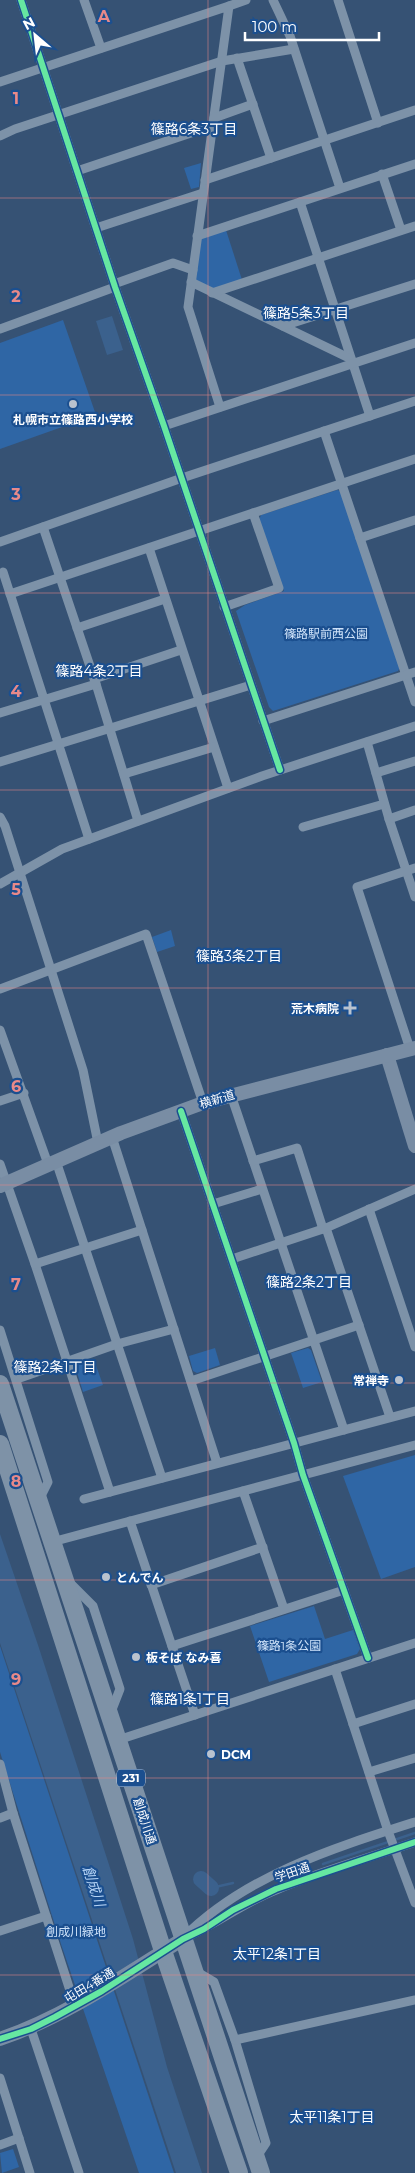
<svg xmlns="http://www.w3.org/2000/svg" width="415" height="2173" font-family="Montserrat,'Noto Sans JP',sans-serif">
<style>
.green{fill:#2f66a5}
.water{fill:#3b618d}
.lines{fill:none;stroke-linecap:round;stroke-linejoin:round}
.stream{stroke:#3b618d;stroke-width:2.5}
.river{stroke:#3b618d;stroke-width:16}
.street{stroke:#7d92a8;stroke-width:9}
.secondary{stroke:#798da4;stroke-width:14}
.highway{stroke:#7e92a7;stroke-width:18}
.cycleway-casing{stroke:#1b4f8f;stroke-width:9}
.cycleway{stroke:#66e7a1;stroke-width:6}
.grid{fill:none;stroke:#e88989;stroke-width:1;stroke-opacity:0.55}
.poi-dot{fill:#b9c2ce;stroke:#1b4f8f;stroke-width:2}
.labels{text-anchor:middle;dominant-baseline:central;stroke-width:4.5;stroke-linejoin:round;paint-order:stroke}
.shield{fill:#1b4f8f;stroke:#bbcadd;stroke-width:1}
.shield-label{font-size:11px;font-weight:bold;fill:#fff}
.poi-label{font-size:12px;font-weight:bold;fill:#fff;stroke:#1b4f8f;text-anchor:start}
.park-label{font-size:12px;fill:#cfe3fa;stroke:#1b4f8f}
.street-label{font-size:12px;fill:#fff;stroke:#1b4f8f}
.neighbourhood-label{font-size:14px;fill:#fff;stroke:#1b4f8f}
.water-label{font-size:14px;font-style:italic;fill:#b5d3f5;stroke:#1b4f8f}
.grid-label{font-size:16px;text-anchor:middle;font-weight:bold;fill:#e88989;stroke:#1b4f8f;stroke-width:4.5;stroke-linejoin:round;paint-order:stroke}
</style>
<rect width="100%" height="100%" fill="#365274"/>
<!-- green -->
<g class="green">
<polygon points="201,163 199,187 191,189 184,168"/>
<polygon points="225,227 243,283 212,293 191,282 197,236"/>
<polygon points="63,320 96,415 0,449 0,343"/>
<polygon points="337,490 341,491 400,667 398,671 273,711 269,707 236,611 245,605 284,591 259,520 261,515"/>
<polygon points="171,930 175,946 157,952 152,937"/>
<polygon points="215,1348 220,1365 197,1373 193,1371 189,1356"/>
<polygon points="308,1348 311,1350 322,1382 303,1388 291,1353"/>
<polygon points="94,1360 103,1385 83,1392 76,1369 78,1365"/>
<polygon points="415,1455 415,1567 381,1579 343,1476"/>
<polygon points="314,1606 325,1639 353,1630 360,1649 357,1654 269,1682 250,1626"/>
<polygon points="0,1646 174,2173 139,2173 61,1944 0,1752"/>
<polygon points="13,2149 19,2167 2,2173 0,2153"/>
</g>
<!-- water -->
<g class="water">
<polygon points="112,316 123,350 107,355 96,321"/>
<polygon points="0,1534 38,1645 133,1939 167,2067 202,2173 176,2173 0,1643"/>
</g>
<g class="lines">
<!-- stream -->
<g class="stream">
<polyline points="323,1864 415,1833"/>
<polyline points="211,1888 233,1883"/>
</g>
<!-- river -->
<polyline class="river" points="201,1879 211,1888"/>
<!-- street -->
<g class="street">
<polyline points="21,0 115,287 164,426 280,770"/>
<polyline points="84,0 101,48"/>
<polyline points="273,0 290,36 340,188"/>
<polyline points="338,0 378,123"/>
<polyline points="229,6 246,0"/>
<polyline points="237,58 271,158"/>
<polyline points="0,82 229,6 188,307 220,407"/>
<polyline points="214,118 253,104"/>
<polyline points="0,136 15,129 222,61 294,49"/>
<polyline points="77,171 212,126"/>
<polyline points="382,174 401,230"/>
<polyline points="205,180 415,110"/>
<polyline points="300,202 370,416"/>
<polyline points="96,228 203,193"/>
<polyline points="197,236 415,164"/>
<polyline points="191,282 351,359"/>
<polyline points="114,284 173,263 193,270"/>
<polyline points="212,293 415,226"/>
<polyline points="283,326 415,284"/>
<polyline points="0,329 115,287"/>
<polyline points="164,426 415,343"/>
<polyline points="324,431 415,702"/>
<polyline points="43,527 96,684 138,821"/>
<polyline points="360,538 415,520"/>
<polyline points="0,542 182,478 415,401"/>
<polyline points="149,548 228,788"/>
<polyline points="3,572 89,839"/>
<polyline points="10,594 415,459"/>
<polyline points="224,607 279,588 253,513"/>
<polyline points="77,628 165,599"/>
<polyline points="94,679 181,650"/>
<polyline points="0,713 96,684"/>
<polyline points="263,721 415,672"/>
<polyline points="367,742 389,819 415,897"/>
<polyline points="0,762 251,685"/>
<polyline points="376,773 415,761"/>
<polyline points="124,774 214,747"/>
<polyline points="0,817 5,826 83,1070 98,1143"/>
<polyline points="389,819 415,810"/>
<polyline points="303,827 384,804"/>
<polyline points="0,884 62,849 262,776 415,726"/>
<polyline points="0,989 146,934 203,1103"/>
<polyline points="0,1030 48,1164"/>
<polyline points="410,1049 357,887 415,868"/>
<polyline points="231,1095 344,1430"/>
<polyline points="0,1101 24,1093"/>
<polyline points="181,1111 294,1443 303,1475 368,1658"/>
<polyline points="112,1137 217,1463"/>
<polyline points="56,1161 162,1478"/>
<polyline points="253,1161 297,1148 323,1229"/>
<polyline points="0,1164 35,1264 110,1492"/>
<polyline points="213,1204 262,1189"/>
<polyline points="369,1209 415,1347"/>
<polyline points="326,1228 390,1417"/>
<polyline points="232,1259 326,1228 415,1189"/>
<polyline points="35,1264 142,1230"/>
<polyline points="0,1330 48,1482 39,1500"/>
<polyline points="17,1379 117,1344 174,1329"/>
<polyline points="191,1381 359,1325"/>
<polyline points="243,1491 284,1609"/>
<polyline points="84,1499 415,1411"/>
<polyline points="130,1521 195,1715"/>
<polyline points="52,1542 415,1445"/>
<polyline points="70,1583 93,1606 120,1689 111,1712"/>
<polyline points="151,1585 263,1547"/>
<polyline points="172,1646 344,1590"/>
<polyline points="335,1669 388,1831 415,1903"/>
<polyline points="353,1724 415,1704"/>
<polyline points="118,1740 415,1643"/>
<polyline points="0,1764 13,1813 75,2006"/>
<polyline points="369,1772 415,1758"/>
<polyline points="0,1818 13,1813"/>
<polyline points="0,1931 46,1916"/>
<path d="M187 1937C218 1923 245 1902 276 1890 321 1871 369 1858 415 1842"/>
<path d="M183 1938C244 1876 333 1848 415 1822"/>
<polyline points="197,1972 214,1982 235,2040 266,2143 256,2158"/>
<polyline points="31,2029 79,2173"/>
<polyline points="235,2040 415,2000"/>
<polyline points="0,2078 30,2173"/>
<polyline points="0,2145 19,2138"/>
</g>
<!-- secondary -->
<g class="secondary">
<polyline points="387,1055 415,1146"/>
<polyline points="0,1186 121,1133 203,1103 415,1048"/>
<path d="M0 2039C67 2016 123 1976 183 1939"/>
</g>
<!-- highway -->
<g class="highway">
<polyline points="0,1384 261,2173"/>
<polyline points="0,1444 163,1951 239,2173"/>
</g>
<defs>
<g id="cycleway">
<polyline points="21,0 115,287 164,426 280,770"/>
<polyline points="181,1111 294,1443 303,1475 368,1658"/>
<polyline points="0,2039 31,2029 55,2017 102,1991 183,1939 204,1929 233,1910 276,1889 415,1842"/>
</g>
</defs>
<!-- cycleway casing -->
<use href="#cycleway" class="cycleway-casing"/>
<!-- cycleway -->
<use href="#cycleway" class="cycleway"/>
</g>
<!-- grid -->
<path class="grid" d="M208 0V2173M0 198H415M0 395H415M0 593H415M0 790H415M0 988H415M0 1185H415M0 1383H415M0 1580H415M0 1778H415M0 1975H415"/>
<!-- markers -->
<g class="poi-dot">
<circle cx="73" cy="404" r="5"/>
<path d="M347.5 1000.5h5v5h5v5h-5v5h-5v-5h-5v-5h5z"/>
<circle cx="399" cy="1380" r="5"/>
<circle cx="106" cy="1577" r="5"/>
<circle cx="136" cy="1657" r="5"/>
<circle cx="211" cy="1754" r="5"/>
</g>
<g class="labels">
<!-- shield labels -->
<rect class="shield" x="117" y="1769.5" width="28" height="17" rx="4"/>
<g class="shield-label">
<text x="131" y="1778">231</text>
</g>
<!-- poi labels -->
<g class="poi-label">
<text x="73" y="419" text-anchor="middle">札幌市立篠路西小学校</text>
<text x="339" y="1008" text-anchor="end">荒木病院</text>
<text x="389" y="1380" text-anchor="end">常禅寺</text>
<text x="116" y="1577">とんでん</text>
<text x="146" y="1657">板そば なみ喜</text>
<text x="221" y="1754">DCM</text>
</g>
<!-- park labels -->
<g class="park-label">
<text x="326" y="633">篠路駅前西公園</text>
<text x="289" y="1645">篠路1条公園</text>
<text x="76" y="1931">創成川緑地</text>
</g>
<!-- street labels -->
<g class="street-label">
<text transform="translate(217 1099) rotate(-17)">横新道</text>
<text transform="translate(145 1821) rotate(72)">創成川通</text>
<text transform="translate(292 1872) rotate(-19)">学田通</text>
<text transform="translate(89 1985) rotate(-31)">屯田4番通</text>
</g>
<!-- neighbourhood labels -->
<g class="neighbourhood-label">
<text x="194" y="129">篠路6条3丁目</text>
<text x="306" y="313">篠路5条3丁目</text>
<text x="99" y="671">篠路4条2丁目</text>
<text x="239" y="956">篠路3条2丁目</text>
<text x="309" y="1282">篠路2条2丁目</text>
<text x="55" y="1367">篠路2条1丁目</text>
<text x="190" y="1699">篠路1条1丁目</text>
<text x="277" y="1954">太平12条1丁目</text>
<text x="332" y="2117">太平11条1丁目</text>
</g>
<!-- water labels -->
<g class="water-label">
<text transform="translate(94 1886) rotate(72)">創成川</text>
</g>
</g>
<g class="grid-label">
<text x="104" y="22">A</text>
<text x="16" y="104">1</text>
<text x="16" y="302">2</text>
<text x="16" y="500">3</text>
<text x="16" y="697">4</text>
<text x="16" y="895">5</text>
<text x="16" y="1092">6</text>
<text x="16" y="1290">7</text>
<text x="16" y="1487">8</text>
<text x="16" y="1685">9</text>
</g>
<!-- north arrow -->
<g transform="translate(35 35) rotate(332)" stroke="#1b4f8f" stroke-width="4" paint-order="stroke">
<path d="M0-4L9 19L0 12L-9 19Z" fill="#ffffff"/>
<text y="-8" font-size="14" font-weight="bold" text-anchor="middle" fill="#ffffff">N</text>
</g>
<!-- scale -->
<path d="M245 32v8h134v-8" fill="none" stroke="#ffffff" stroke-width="2.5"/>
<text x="252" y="32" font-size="15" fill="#ffffff" stroke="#1b4f8f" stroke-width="4" paint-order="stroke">100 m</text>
</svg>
